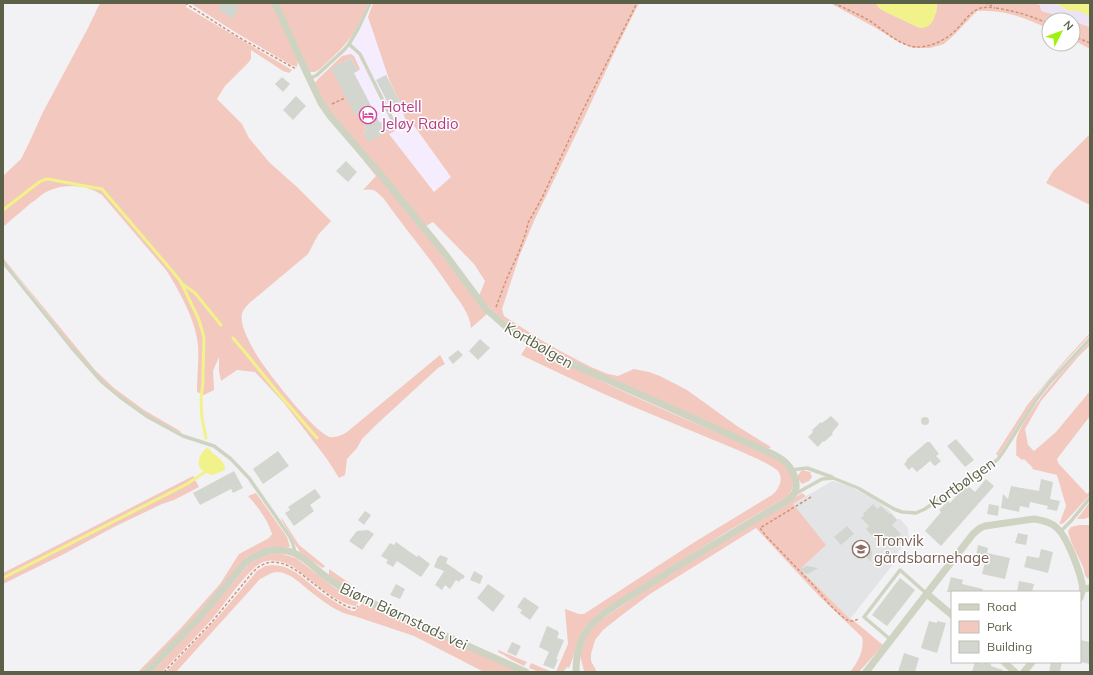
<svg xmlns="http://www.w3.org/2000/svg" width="1093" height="675" font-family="Mulish,sans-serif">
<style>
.commercial{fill:#f5edfd}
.education{fill:#e3e4e5}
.green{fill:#f3c9bf}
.sand{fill:#ece3f5}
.water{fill:#f1f28a}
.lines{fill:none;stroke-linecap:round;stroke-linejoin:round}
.stream{stroke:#f1f28a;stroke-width:3}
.building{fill:#d3d6ce}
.path{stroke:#d39275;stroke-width:1.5;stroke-dasharray:3 2;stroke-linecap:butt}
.lane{stroke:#cfd4c2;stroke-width:3.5}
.street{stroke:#cfd4c2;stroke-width:7}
.labels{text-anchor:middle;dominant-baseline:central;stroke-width:3;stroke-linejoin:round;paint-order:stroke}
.hotel-label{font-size:15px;fill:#b23c85;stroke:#fff;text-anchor:start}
.street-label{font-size:15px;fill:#5a6148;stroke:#fff}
.education-label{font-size:15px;fill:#785e54;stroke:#fff;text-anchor:start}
</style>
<rect width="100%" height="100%" fill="#f2f2f4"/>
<!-- commercial -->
<polygon class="commercial" points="368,17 390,82 400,102 407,125 412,123 451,177 434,192 428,209 318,79 349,49 358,35 366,18"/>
<!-- education -->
<polygon class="education" points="832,481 849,486 877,501 888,509 897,519 900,519 908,528 909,541 898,551 898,558 850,619 800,569 793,504"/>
<!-- green -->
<g class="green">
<path d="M100 3H187L186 7 292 70 289 73 283 71 251 50V59L248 63 225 86 217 99 242 124 249 138 269 162 297 187 331 221 318 235 308 254 253 300C249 303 243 309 242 314 239 325 252 347 258 357 267 372 315 433 330 437 336 438 342 435 347 432L440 355 445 364 438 368 376 425 362 439 357 448 347 459 345 475 339 478 327 459 284 403 255 372 237 370 221 381 219 371V357L213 371 214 390 204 395 197 392C197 377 199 360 198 345 196 321 179 290 166 270L102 195C86 184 63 183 46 192 41 195 36 200 31 203 22 211 12 219 3 227V176L21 159 29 143 43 112 88 28Z"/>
<polygon points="190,3 272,3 298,60 297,67 291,65 235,32"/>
<polygon points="277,3 368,3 357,28 351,37 341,49 320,69 315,72 310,72"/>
<path d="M373 3H639L617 47 584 118 534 221 519 257 502 309 504 316 541 340 562 352 591 367 608 374 618 376 634 369 649 372 660 376 687 390 737 426 771 447 768 449C714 425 660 402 607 377 560 355 513 337 479 296L485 281 474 264 434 223 433 222 426 226 328 110 315 83 318 79 342 56 351 54 354 56 360 69 358 71 351 58 332 68 355 114 358 113 367 130 363 132 368 141 391 130 395 129 397 130 389 134 434 192 451 177 412 123 407 125 400 102 390 82 368 17Z"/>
<path d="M830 3H876L879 8 886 12 920 28 936 13 937 3H1034L1040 5 1041 10C1051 14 1061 16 1071 20H1049V29C1026 18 1003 9 977 11L954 35 944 44 930 48H913L899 42 874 27Z"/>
<polygon points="1073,21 1090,27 1090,49 1073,40"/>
<polygon points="1090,134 1090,205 1046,183 1053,171"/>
<path d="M351 145 404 206 487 314 471 328C470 314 460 302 452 291 431 259 406 230 384 199 376 191 375 188 363 190L376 176Z"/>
<path d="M3 258 95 370 114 388 144 410 180 431 181 433C154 421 119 398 98 376 64 339 36 297 3 260Z"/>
<polygon points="1090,333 1090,335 1065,362 1040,391 998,456 996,454 1028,404 1066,359"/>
<path d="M1090 342V345L1078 357 1041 401 1025 429 1028 445 1034 451 1056 432 1090 391V416L1057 459 1058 463 1087 494 1090 491V495L1064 523 1061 524 1059 523 1060 522 1066 506 1057 475 1032 469 1033 468 1024 459 1022 460 1016 455C1017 449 1015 440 1018 434 1021 427 1026 419 1030 413 1047 387 1069 364 1090 342Z"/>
<path d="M528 344C608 388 693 422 776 458 788 467 800 481 788 496L725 533 651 580 590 622C577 633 576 653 569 668L567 667 563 672H556L568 644 565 609 579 614H584L693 543 772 495C779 489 784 479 778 471 773 465 748 455 740 451 705 436 669 422 634 407 596 391 559 373 521 355Z"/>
<polygon points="802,470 810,472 812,477 809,481 802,484 798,479 798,475"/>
<polygon points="193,476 199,487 174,500 162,504 114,527 64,554 3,584 3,573"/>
<path d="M256 493 287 537 290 547C286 548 282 547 277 547 266 547 255 552 246 558L188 626 143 672H138L180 629 220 584 239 554 269 538 272 534C268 520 258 507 248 496Z"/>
<path d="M802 493 806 496 793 504 826 545 800 569 850 619 853 620 883 645 859 672H850C858 662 865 649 862 637L820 597 756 528 650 594 622 615 603 630 595 640 591 654V661L597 672H585L584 671 580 655 585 639 594 625 614 611 652 586Z"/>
<polygon points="1090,502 1090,517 1084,519 1077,519"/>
<polygon points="281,517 299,545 325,566 323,568 321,567 300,552 295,544 292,537 282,521"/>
<path d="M1079 525H1090V576L1088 579C1084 576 1085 572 1083 567 1078 555 1071 545 1068 531L1071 527Z"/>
<path d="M279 553 296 558 335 588 359 600 356 606C338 605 310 579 295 568 287 562 273 558 263 562 247 569 225 604 212 619 196 637 179 654 162 672H152L199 622 249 564C258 558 267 554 279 553Z"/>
<path d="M272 565C292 565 305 580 320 592 330 599 341 606 352 611H355L363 602 379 610 520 672H484L414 636 354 616C338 613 324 602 311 592 302 585 290 572 277 572 271 572 265 577 260 579L176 672H166L219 616 257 571 265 566Z"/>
<polygon points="329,569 352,585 349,589 329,575"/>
<polygon points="498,650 527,662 524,666 510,659 504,655 498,652"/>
<polygon points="531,663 552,672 539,672 529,668"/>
</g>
<!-- sand -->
<polygon class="sand" points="1034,3 1056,4 1064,9 1071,11 1082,12 1090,17 1090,27 1059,15 1043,12 1040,5"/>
<!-- water -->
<g class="water">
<path d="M876 3H937C936 14 934 28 920 28L886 12 879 8Z"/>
<polygon points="1045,3 1090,3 1090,17 1082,12 1067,10 1057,4"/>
<path d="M207 448 209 449C214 456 226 460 225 470L213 475C208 474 201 471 199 466 197 459 202 451 207 448Z"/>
</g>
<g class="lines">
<!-- stream -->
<g class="stream">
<polyline points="3,210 38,183 43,180 48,179 96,188 102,189 173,272 181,282 199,320 204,337 203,371 203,382 201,399 202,418 206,438"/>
<polyline points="181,283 195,293 221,325"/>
<polyline points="233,338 244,351 279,394 317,438"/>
<polyline points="3,578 187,484 205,472"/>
</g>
</g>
<!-- building -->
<g class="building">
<polygon points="223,3 232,3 239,7 233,19 218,10"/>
<polygon points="351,58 358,71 354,73 380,123 383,121 389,131 368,142 363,132 367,130 358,113 355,115 331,68"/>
<polygon points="386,75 400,102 390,107 376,80"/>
<polygon points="282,77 290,84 283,92 275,84"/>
<polygon points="296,96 306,106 293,120 283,110"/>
<polygon points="346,161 357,172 348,182 336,171"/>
<polygon points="480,339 490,348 478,360 469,351"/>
<polygon points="458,350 463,355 453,364 448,358"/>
<polygon points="831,416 839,424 832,433 833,434 824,442 823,441 818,447 808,437 813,432 812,430 821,422 822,423"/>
<circle cx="925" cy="421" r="4"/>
<polygon points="956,439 974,460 965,467 947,446"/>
<polygon points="927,442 930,442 939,454 936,456 941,461 935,466 930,461 917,472 912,467 909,470 904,464 907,461 906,460"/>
<polygon points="278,451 289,466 263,484 253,469"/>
<polygon points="234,471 243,488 233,493 231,489 200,505 193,493"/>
<polygon points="986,479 994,486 941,546 925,531 941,512 939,510 948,501 950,503 965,486 967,485 975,492"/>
<polygon points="1041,479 1053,482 1050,499 1060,501 1057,511 1047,509 1048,506 1030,502 1029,508 1020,506 1019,512 1001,508 1003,494 1008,499 1011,486 1039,491"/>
<polygon points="315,489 321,497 310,505 314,511 294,526 285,513 290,510 288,507"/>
<polygon points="873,504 877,509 881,506 889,514 890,513 897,520 892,525 901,534 899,535 904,540 896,547 892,542 890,544 882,535 876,540 866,529 869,526 861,518 864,515 863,514"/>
<polygon points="989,504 999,506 998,516 987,514"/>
<polygon points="365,511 371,515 364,525 358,520"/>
<polygon points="847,526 854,534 841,545 834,537"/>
<polygon points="368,530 374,534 362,550 349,541 357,531"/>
<polygon points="1018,533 1028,535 1026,545 1015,543"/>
<polygon points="396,542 417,557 418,555 430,564 421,577 397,561 393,567 386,563 388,560 381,556 390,543 394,545"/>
<polygon points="978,545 988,548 987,553 1010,558 1005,579 982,574 986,558 976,556"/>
<polygon points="869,548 872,552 871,562 863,553"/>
<polygon points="1041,549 1053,552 1048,573 1024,567 1027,556 1039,558"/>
<polygon points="440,555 448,558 446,563 465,576 463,579 461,579 459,582 456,580 450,589 445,585 442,590 435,585 444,571 434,567 438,557 439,557"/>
<polygon points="807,566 818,568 808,574 797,570"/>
<polygon points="474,571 483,576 480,584 470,580"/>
<polygon points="951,577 963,580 962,584 983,589 982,592 947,592"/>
<polygon points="900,578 915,590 887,626 872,615"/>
<polygon points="1019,581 1034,584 1032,592 1017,592"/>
<polygon points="396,584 405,589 400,599 390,595"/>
<polygon points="488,584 505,596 493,612 477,598"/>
<polygon points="524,597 539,607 530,620 520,613 522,610 517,607"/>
<polygon points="929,621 937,623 937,621 946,623 937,653 921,648"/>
<polygon points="547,626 558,631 558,632 559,633 557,638 564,640 556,659 558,659 554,669 543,665 549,652 539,647"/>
<polygon points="1080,640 1090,642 1090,664 1080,662"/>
<polygon points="512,642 521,646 516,656 507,652"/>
<polygon points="904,653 919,658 915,672 898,672"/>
<polygon points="975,662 983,664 984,662 991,664 991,666 1003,670 1002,672 972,672"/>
<polygon points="1051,662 1062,662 1060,672 1049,672"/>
</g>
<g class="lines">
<!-- path -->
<g class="path">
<polyline points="185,3 240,38 296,69"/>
<path d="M834 3C846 9 858 14 870 21 884 30 899 46 917 47 931 47 946 40 956 30 969 17 973 4 995 8"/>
<polyline points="985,3 992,6"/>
<path d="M996 8C1015 11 1032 16 1049 24"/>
<polyline points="1073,36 1090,43"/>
<polyline points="332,104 345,98"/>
<polyline points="496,307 507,278 519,252 526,232 528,223 542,198 582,112 637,3"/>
<polyline points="811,497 760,528 766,536 815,587 830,605 844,618 849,621 853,621 859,619"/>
<path d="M164 672 212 622 252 573C255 570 258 567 262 565 281 555 300 573 314 584 322 590 330 597 339 602 344 605 350 609 356 608L358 606"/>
</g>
<!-- lane -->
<g class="lane">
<polyline points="349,44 360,54 396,127"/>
<polyline points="309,79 317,75 344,50 349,44 358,29 370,3"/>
<polyline points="3,262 72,348 102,382 120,397 148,417 183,436 214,446 231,459 249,478 290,537 293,544 295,553"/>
<polyline points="792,470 807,468 832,477"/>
<polyline points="795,494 822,479 833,478 858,488 894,509 902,512 916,513 925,509 953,489 984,471 998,459 1003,452 1036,400 1050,382 1090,339"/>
<polyline points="1061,531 1071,521 1090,498"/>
<polyline points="891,640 864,617 900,570 927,594"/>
</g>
<!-- street -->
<g class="street">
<path d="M275 3 303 65 321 103 330 116 381 175 445 254 486 309 504 325 538 347 572 364 768 452C775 455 782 458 787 464 794 471 800 487 793 495 792 497 790 498 788 500 739 529 690 558 642 589 626 599 599 614 588 629 579 641 576 657 576 672"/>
<polyline points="927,594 952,615"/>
<polyline points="1080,598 1083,589 1090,588"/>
<polyline points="1004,662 1015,672"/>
<path d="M147 672 199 618 245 563C259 552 277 546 294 553 304 557 313 566 321 573 331 581 341 587 352 594L526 672"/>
<path d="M866 672 973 534 980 528 985 526 1034 519C1042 520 1051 522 1057 528 1068 538 1081 574 1083 589"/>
<polyline points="1024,672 1032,662"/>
</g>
</g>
<!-- icons -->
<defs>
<symbol id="hotel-ring" viewBox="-11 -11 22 22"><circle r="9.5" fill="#fff" stroke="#d1479c" stroke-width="1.5"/><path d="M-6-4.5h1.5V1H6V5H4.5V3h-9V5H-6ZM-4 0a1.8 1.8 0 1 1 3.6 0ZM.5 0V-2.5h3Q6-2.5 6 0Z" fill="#d1479c"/></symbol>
<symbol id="school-ring" viewBox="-11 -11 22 22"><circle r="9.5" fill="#fff" stroke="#8d6e63" stroke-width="1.5"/><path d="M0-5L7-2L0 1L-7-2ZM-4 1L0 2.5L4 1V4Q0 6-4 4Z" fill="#8d6e63"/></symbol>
</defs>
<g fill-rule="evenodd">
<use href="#hotel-ring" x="358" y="105" width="20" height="20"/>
<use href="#school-ring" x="851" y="539" width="20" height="20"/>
</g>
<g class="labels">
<!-- hotel labels -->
<g class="hotel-label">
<text x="381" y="106">Hotell<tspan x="381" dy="17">Jeløy Radio</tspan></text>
</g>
<!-- street labels -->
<g class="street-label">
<text transform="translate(539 345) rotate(30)">Kortbølgen</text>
<text transform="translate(962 483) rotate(-35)">Kortbølgen</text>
<text transform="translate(404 616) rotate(25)">Biørn Biørnstads vei</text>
</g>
<!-- education labels -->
<g class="education-label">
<text x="874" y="540">Tronvik<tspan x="874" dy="17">gårdsbarnehage</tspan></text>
</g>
</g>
<!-- border -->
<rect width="1093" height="675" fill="none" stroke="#5a6148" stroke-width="8"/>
<!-- legend -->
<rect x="951" y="591" width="130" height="72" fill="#ffffff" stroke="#bdc0b6"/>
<rect x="959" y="604" width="20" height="6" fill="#cfd4c2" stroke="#bdc0b6"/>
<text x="987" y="611" font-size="12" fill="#5a6148">Road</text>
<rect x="959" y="621" width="20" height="12" fill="#f3c9bf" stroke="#bdc0b6"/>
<text x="987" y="631" font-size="12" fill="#5a6148">Park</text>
<rect x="959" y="641" width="20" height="12" fill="#d3d6ce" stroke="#bdc0b6"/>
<text x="987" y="651" font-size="12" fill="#5a6148">Building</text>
<!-- north arrow -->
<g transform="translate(1061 32) rotate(48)"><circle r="19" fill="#ffffff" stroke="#bdc0b6"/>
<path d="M0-3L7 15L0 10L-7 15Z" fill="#9ff10f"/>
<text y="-6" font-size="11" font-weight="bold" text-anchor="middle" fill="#5a6148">N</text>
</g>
</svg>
